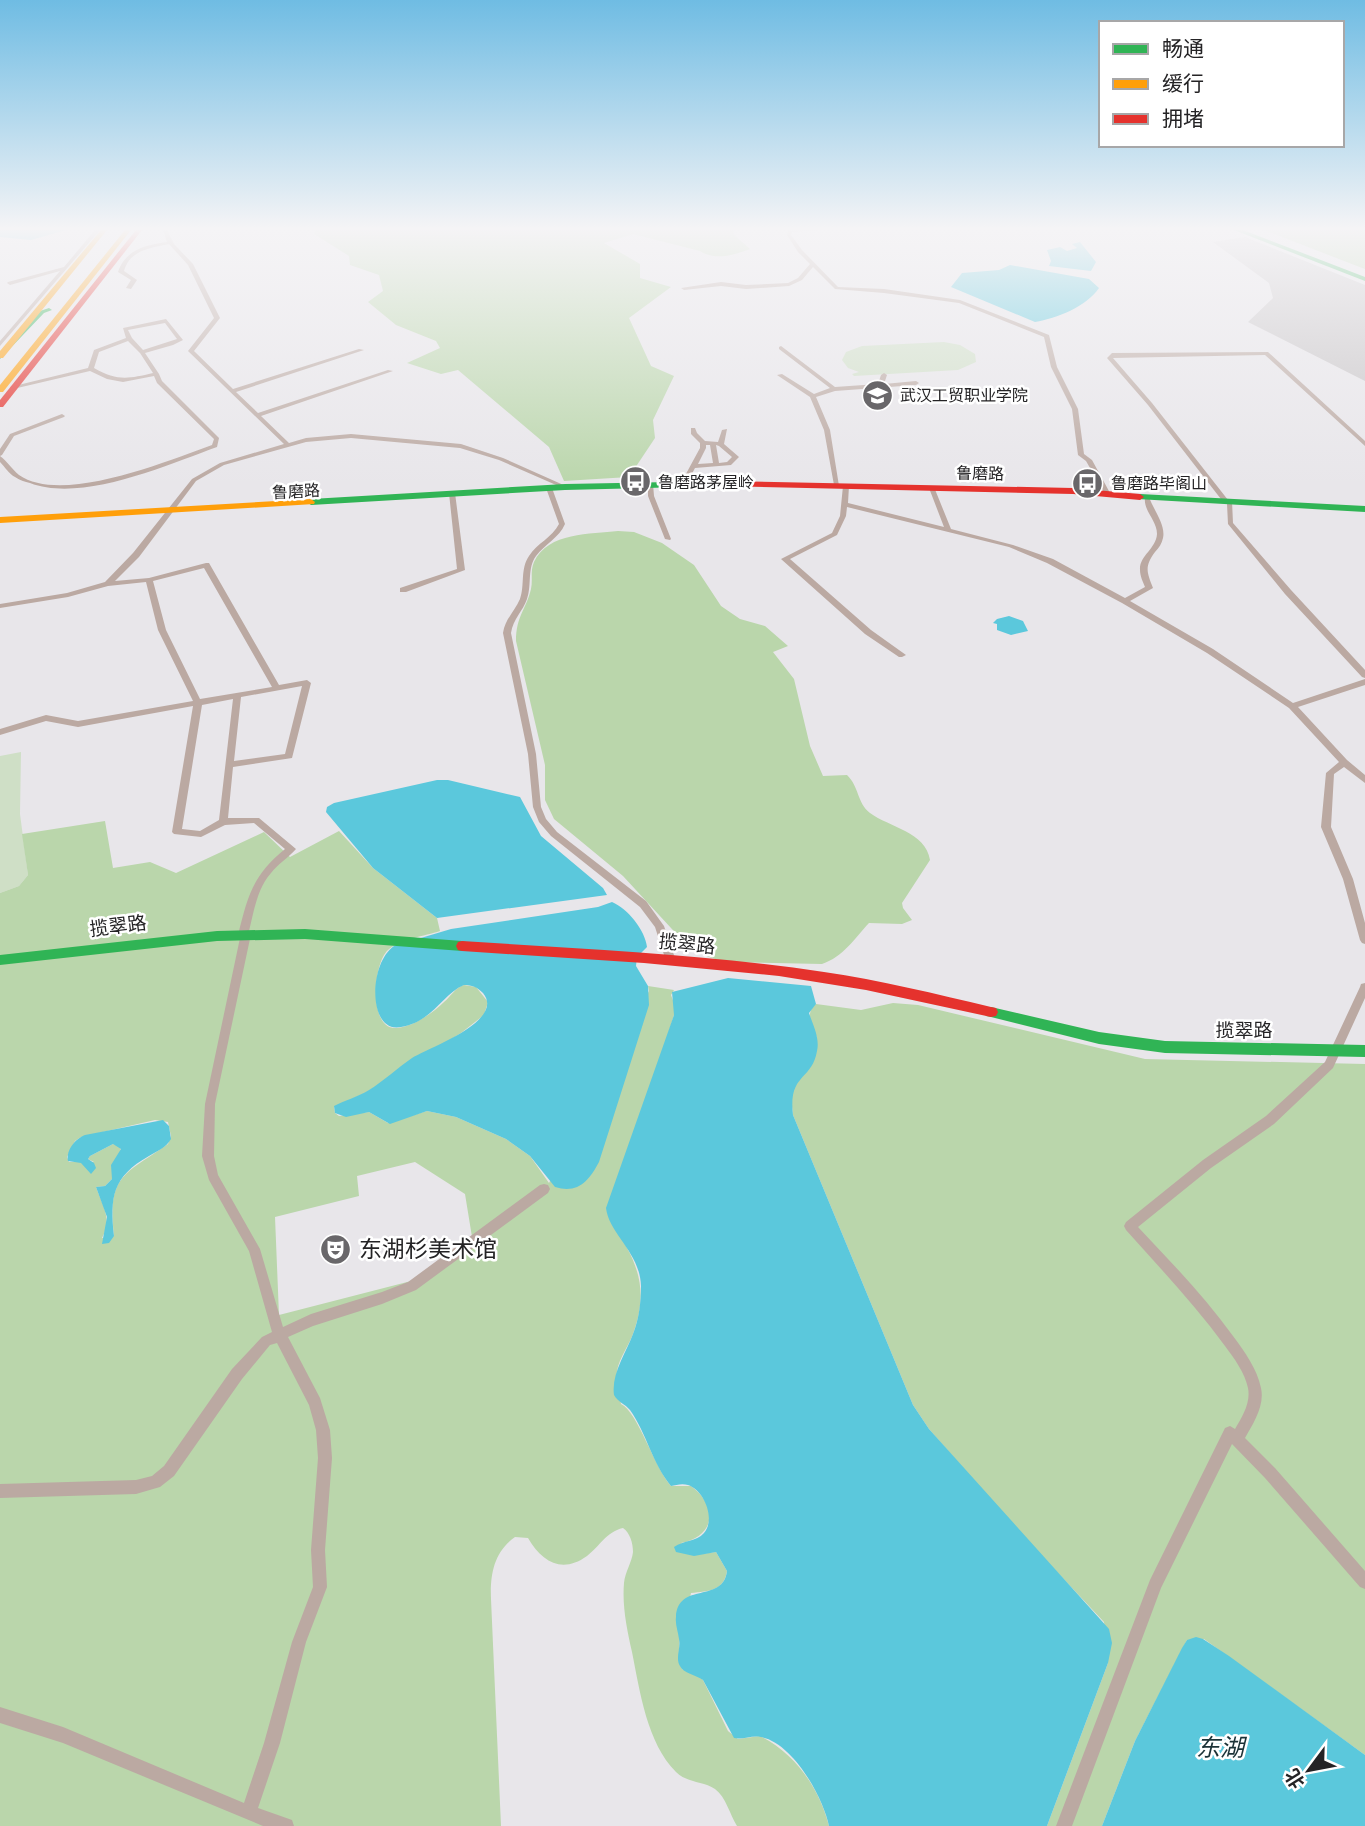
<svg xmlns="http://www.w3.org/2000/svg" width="1365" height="1826" font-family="Inter,'Noto Sans SC',sans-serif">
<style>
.green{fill:#cfdfc6}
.forest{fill:#bad6ab;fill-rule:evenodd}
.water{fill:#5bc8dc}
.building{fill:#c7c4c6}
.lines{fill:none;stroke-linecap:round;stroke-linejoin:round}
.street{fill:#bba9a2;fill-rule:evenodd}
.fast{fill:#30b455;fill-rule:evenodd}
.slow{fill:#ff9f0a;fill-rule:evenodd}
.jam{fill:#e5322d;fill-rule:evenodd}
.labels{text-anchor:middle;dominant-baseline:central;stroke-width:5;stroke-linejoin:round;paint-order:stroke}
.far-poi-label{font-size:16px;fill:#242325;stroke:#fff;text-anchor:start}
.far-street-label{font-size:16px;fill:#242325;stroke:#fff}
.street-label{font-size:19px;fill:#242325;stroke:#fff}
.near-poi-label{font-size:23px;fill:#242325;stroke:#fff;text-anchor:start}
.near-water-label{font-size:24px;font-style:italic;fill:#1b3237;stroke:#fff}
</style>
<rect width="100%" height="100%" fill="#e8e6ea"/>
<!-- green -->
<g class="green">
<polygon points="944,342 960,345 975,354 976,362 958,370 854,376 852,374 859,372 848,368 842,360 846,352 862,346"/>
<polygon points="21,752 20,814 28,875 19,886 0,893 0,756"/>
</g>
<!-- forest -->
<g class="forest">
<path d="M315 230H734L733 234 750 249C734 255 715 261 700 251L633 234 604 243 640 264V278L671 287 629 318 651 366 674 376 653 420 655 438 629 477 564 481 549 447 458 370 441 374 407 363 440 348 436 341 396 325 368 302 383 291 379 275 350 265 349 256 314 234Z"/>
<polygon points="1264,230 1365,230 1365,269 1357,266"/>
<path d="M618 531 634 532 662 543 694 565 721 606 740 619 765 626 788 646 773 652 794 679 810 746 823 776 847 775C859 786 857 803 870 813 889 827 926 832 930 860L902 903 903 908 912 920 902 924 869 923C855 938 843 957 822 964L725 962 706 956 683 941 623 876 554 819 545 800V765L516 641C516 616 526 610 531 589 533 580 530 571 534 562 548 532 591 534 618 531Z"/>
<path d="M105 821 113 868 150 862 176 873 264 832 290 857 339 831 373 868 437 918 440 931C425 936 400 939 388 950 373 963 368 1031 397 1028 412 1027 433 1013 444 1002 451 996 455 988 464 985L476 987 488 1002 484 1015 461 1033 365 1093 334 1107 335 1113 339 1116 369 1112 388 1123 427 1111 456 1117 506 1139 530 1156 549 1183 649 991 648 986 674 990 671 995 675 1006 674 1015 610 1220C635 1258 650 1285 634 1331 630 1344 619 1358 617 1371 616 1381 620 1394 621 1404 638 1412 654 1467 671 1486H691C718 1506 716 1536 681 1543L701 1554 716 1552 727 1571C724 1591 709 1591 691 1593 686 1616 673 1647 682 1669L696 1674 703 1680 728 1731 738 1739 760 1736C796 1754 819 1788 829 1826H737C730 1815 726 1797 715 1789 703 1781 687 1783 676 1772 647 1743 640 1692 632 1652 627 1630 622 1606 624 1583 625 1572 632 1562 633 1552 633 1543 630 1533 623 1528 606 1532 600 1546 587 1556 562 1574 542 1562 528 1538L515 1537C494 1552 490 1574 491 1599L501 1826H0V893L19 886 28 875 22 834ZM155 1120 168 1122 171 1136 168 1144C124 1175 107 1175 114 1236L102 1238C113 1219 102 1205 96 1187L105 1186 112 1179 113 1163 121 1152 120 1146 113 1144 90 1156 88 1159 94 1162H69L67 1157 75 1141 81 1137ZM415 1162 465 1194 472 1237 415 1280 279 1315 275 1217 359 1196 357 1176Z"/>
<path d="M893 1003 918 1005 1145 1059 1365 1064V1755L1204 1639 1187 1640 1135 1741 1102 1826H1047L1108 1663 1104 1622 1014 1526 929 1429 913 1405 793 1115 791 1097 793 1087 817 1038C813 1026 804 1013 816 1004L861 1010Z"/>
</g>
<!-- water -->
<g class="water">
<polygon points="0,230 66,230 31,240 0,237"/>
<polygon points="1080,242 1096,262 1091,271 1049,266 1051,261 1047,250 1060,247 1067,251 1077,248 1072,244"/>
<path d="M1010 265 1089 279 1099 288C1086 307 1057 318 1035 322L951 287 962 273 999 270Z"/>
<polygon points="1009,616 1023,621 1028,631 1011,635 997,630 997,624 993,623 997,619"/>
<polygon points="437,780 448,780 520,797 541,836 603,888 607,895 437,918 373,868 326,812 327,807 334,803"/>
<path d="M612 902C628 909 645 930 647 947L637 957 636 966 648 986 649 1005 599 1162C589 1181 578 1194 555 1187L530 1156 506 1139 456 1117 427 1111 390 1124 369 1112 346 1117 335 1113 334 1106C345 1100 358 1097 369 1090 384 1081 397 1068 412 1058 428 1048 506 1021 483 993 477 987 472 985 464 985 442 994 434 1021 401 1027 368 1034 368 964 394 946L451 929 598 907Z"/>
<path d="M728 978 811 986 816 1004 809 1013C813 1025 820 1038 817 1051 812 1081 788 1073 793 1115L913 1405 929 1429 1109 1629 1112 1643 1108 1663 1047 1826H829C823 1797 793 1743 761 1737 752 1735 743 1740 734 1738L703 1680C696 1675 683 1673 680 1666 675 1659 681 1647 679 1639 678 1631 675 1624 676 1617 678 1581 723 1604 727 1571L716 1552 694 1556 676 1552 674 1547C684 1540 696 1542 704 1533 716 1519 704 1490 688 1485 682 1483 676 1485 671 1486 652 1463 647 1434 630 1410 625 1404 618 1402 614 1395 611 1374 626 1353 633 1334 639 1319 641 1302 641 1286 640 1252 609 1234 606 1208L674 1015 672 992Z"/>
<path d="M163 1120 169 1126 171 1139C166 1148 157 1151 149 1156 112 1177 110 1197 114 1236L109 1243 102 1244 107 1217 96 1187 105 1186 112 1179 111 1165 121 1149 113 1144 90 1156 88 1159 94 1163 96 1168 91 1174 81 1163 68 1161C66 1150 75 1139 85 1135Z"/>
<polygon points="1196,1637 1203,1639 1229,1656 1365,1755 1365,1826 1102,1826 1135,1741 1182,1648 1187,1640"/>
</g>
<!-- building -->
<polygon class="building" points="1245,237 1365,285 1365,381 1248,322 1273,298 1269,283 1213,242"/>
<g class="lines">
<!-- street -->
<g class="street">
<polygon points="95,230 100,230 0,346 0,341 60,271 10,285 7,283 8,282 64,267"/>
<path d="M163 230H167L174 244 193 264 220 318 194 351 233 389 359 349 364 350 236 392 258 413 388 370 393 371 261 416 289 443 306 438 351 434 461 444 503 458 568 487 563 488 499 460 460 448 351 438 306 442 224 465 196 481 139 557 115 581 149 578 206 563H209L279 685 307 680 311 683 292 758 233 767 228 818H259L296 849C288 858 278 864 271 873 257 889 254 911 249 931L251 934 215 1104 214 1156 218 1175 260 1249 283 1327 311 1314 382 1292 408 1282 540 1185 544 1184 548 1185 550 1189 548 1193 416 1290 382 1304 313 1326 288 1337 320 1398 330 1430 332 1458 325 1550 327 1587 306 1642 280 1743 258 1808 292 1820 294 1826H263L63 1743 0 1723V1707L63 1727 244 1803 264 1743 292 1642 313 1587 311 1550 318 1458 316 1430 309 1405 277 1343 270 1345 242 1379 174 1476 160 1487 136 1494 0 1498V1484L136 1480 152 1476 164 1466 232 1369 262 1337 272 1332 249 1251 209 1180 202 1156 205 1104 240 938 238 935C248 896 252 876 285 849L254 823 225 825 201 837 174 834 172 832 193 706 78 727 46 721 0 735V729L46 715 78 721 193 701 158 630 146 582 108 586 68 597 0 608V604L67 593 105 582 133 553 192 479 220 463 284 444 188 351 214 318 188 265 169 244C150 248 130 250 124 271L137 280 131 289 126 288 131 280 118 272C126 249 146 245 167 242ZM204 568 272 687 200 699 166 630 153 581ZM302 686 285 754 234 761 241 697ZM233 699 219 820 200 831 182 829 202 705Z"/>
<polygon points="788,230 817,230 792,232 791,235 802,250 838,287 884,289 960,300 1049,335 1057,367 1078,409 1084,454 1092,460 1110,493 1109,494 1105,494 1086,461 1078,455 1072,409 1051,367 1044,337 959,303 884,293 835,289 813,267 802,280 789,286 746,289 721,286 684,290 681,288 721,282 746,285 788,283 798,278 810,264 798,252 787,235"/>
<path d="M166 319 183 340 173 345 145 353 159 374 162 381 219 438 217 447C167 465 82 503 30 483 25 482 19 480 15 477 9 474 5 467 0 462V456C7 461 12 469 19 475 62 505 167 461 212 445L214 439 157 383 154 376 123 382 107 379 90 371 13 389 10 387 88 368 94 350 126 338 123 328ZM165 323 177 339 143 350 132 338 128 330ZM128 341 140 353 153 373C128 379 117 381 94 368L99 352Z"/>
<polygon points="781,346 835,387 878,384 881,375 884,373 887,375 884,384 916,381 919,383 916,385 835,391 816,397 830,430 839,486 834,485 824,430 810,397 777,375 782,374 814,394 830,388 779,349 779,347"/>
<polygon points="1268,352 1365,441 1365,446 1265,355 1113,358 1152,403 1228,500 1232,501 1233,523 1291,590 1365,670 1365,678 1362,677 1285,594 1228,524 1227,504 1224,503 1148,405 1107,358 1112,353"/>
<polygon points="62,414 65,416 64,417 14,436 2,455 0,456 0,449 10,434"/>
<path d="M691 428H695L697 433 705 441 718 442 722 430 727 429 724 444 739 457 731 465 695 468 687 483 684 485 681 483 700 448V443L691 434ZM706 445H710L713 463 698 464 706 448ZM716 445 719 446 732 457 727 462 719 463Z"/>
<polygon points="648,483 653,484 654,496 671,539 670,540 665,539 648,496"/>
<path d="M846 484 849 486 848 503 944 527 929 488 934 487 951 529 1013 545 1053 559 1125 598 1145 587C1143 582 1140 576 1140 570 1139 556 1156 549 1157 534 1157 520 1143 511 1145 497H1149C1153 509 1166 525 1163 538 1162 543 1159 548 1155 552 1144 567 1147 572 1153 588L1130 601 1213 649 1293 703 1365 679V685L1298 707 1347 760 1365 775V783L1344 767 1334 774 1331 827 1353 879 1365 923V944L1362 943 1360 940 1343 879 1321 827 1326 773 1339 762 1289 708 1207 653 1122 603 1047 563 1009 547 847 507 846 516 837 535 790 559 871 630 906 655 902 657H899L865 634 781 559 832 533 840 516 843 486Z"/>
<path d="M549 486 552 488 565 524C559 538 545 544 536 556 527 568 532 585 527 599 523 611 513 619 511 633L536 754 541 807 546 819 557 832 646 901 664 926 676 961 675 964H667L666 961 655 927 640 907 551 836 539 822 533 807 528 754 503 633C505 619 515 611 520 599 525 585 520 569 529 556 537 543 552 538 559 524L546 488Z"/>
<polygon points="452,491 455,493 465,570 406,592 400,592 400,588 457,569 449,493"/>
<path d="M1365 983V998L1333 1068 1274 1124 1211 1168 1138 1227C1171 1262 1205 1297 1233 1336 1245 1352 1257 1369 1261 1388 1265 1406 1253 1424 1245 1438L1275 1468 1365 1571V1589L1360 1587 1265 1478 1232 1444 1161 1588 1072 1826H1056L1150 1580 1225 1428 1230 1426 1235 1429C1242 1417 1251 1403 1248 1388 1245 1373 1234 1358 1225 1346 1195 1305 1160 1268 1126 1230L1124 1226 1126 1222 1203 1160 1266 1116 1325 1062 1360 987 1361 984Z"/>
</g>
<!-- fast -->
<g class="fast">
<polygon points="1234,230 1243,230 1365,277 1365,281"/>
<polygon points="49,308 52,310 44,313 0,359 0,353 40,311"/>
<polygon points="723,481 727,484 726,486 565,490 311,505 307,502 311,499 565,484"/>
<polygon points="1140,494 1365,506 1365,512 1137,499 1136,497"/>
<polygon points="305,929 462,941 466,942 468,946 466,950 462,951 305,939 217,941 0,965 0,955 217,931"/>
<polygon points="991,1007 1099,1032 1165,1041 1365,1045 1365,1057 1165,1053 1099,1044 991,1017 986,1016 984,1012 986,1008"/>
</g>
<!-- slow -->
<g class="slow">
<polygon points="101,230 107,230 3,358 0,358 0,351"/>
<polygon points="125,230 131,230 3,392 0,392 0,385"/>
<polygon points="311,499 315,502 314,504 0,523 0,517"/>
</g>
<!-- jam -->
<g class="jam">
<polygon points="136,230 142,230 3,407 0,407 0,400"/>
<polygon points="723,481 1073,488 1140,494 1144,497 1140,500 1073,494 720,486 719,484"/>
<path d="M462 941C583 949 704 954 824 972 880 980 936 994 991 1007L996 1008 998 1012 996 1016 991 1017 866 990 779 976 644 963 462 951 458 950 456 946 458 942Z"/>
</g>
</g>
<!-- sky -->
<linearGradient id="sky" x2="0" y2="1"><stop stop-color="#6fbce3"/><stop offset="0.47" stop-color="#f5f4f6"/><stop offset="1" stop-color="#f5f4f6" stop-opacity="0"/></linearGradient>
<rect width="1365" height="486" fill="url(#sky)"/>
<!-- icons -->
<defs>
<symbol id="university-disc" viewBox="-11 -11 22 22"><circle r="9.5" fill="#69676a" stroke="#fff"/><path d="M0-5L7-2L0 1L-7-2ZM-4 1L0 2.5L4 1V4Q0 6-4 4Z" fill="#fff"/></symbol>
<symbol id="bus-disc" viewBox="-11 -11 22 22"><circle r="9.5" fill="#69676a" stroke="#fff"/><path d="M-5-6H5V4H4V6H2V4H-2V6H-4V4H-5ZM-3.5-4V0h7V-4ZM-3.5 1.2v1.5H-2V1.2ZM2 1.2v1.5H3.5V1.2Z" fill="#fff"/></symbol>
<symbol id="theatre-disc" viewBox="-11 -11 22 22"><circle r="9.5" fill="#69676a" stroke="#fff"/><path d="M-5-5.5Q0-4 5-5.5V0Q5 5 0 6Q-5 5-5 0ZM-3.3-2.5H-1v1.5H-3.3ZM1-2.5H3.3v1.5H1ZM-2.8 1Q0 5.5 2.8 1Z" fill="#fff"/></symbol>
</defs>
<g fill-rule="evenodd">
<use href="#university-disc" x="860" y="378" width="35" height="35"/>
<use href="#bus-disc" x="618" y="464" width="35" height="35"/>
<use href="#bus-disc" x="1070" y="466" width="35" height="35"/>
<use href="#theatre-disc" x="318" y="1232" width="35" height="35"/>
</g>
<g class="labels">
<!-- far-poi labels -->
<g class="far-poi-label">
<text x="900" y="395">武汉工贸职业学院</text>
<text x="658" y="482">鲁磨路茅屋岭</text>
<text x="1111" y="483">鲁磨路毕阁山</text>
</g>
<!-- far-street labels -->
<g class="far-street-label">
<text transform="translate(980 473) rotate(1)">鲁磨路</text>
<text transform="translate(296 491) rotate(-3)">鲁磨路</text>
</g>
<!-- street labels -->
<g class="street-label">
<text transform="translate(118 926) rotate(-7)">揽翠路</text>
<text transform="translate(687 944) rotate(6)">揽翠路</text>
<text x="1244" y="1030">揽翠路</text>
</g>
<!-- near-poi labels -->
<g class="near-poi-label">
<text x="359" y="1249">东湖杉美术馆</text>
</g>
<!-- near-water labels -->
<g class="near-water-label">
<text x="1220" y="1747">东湖</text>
</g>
</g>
<!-- legend -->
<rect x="1099" y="21" width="245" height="126" fill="#ffffff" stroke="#a7a7a8" stroke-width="2"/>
<rect x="1113" y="44" width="35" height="10" fill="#30b455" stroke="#a7a7a8" stroke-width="2"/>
<text x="1162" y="56" font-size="21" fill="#242325">畅通</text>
<rect x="1113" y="79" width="35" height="10" fill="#ff9f0a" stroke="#a7a7a8" stroke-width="2"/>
<text x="1162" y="91" font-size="21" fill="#242325">缓行</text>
<rect x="1113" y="114" width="35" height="10" fill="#e5322d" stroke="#a7a7a8" stroke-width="2"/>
<text x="1162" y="126" font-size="21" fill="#242325">拥堵</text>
<!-- north arrow -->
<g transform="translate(1309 1770) rotate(238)" stroke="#ffffff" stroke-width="5" paint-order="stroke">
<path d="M0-5L12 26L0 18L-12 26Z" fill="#242325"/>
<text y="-10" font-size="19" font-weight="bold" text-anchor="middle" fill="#242325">北</text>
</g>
</svg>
